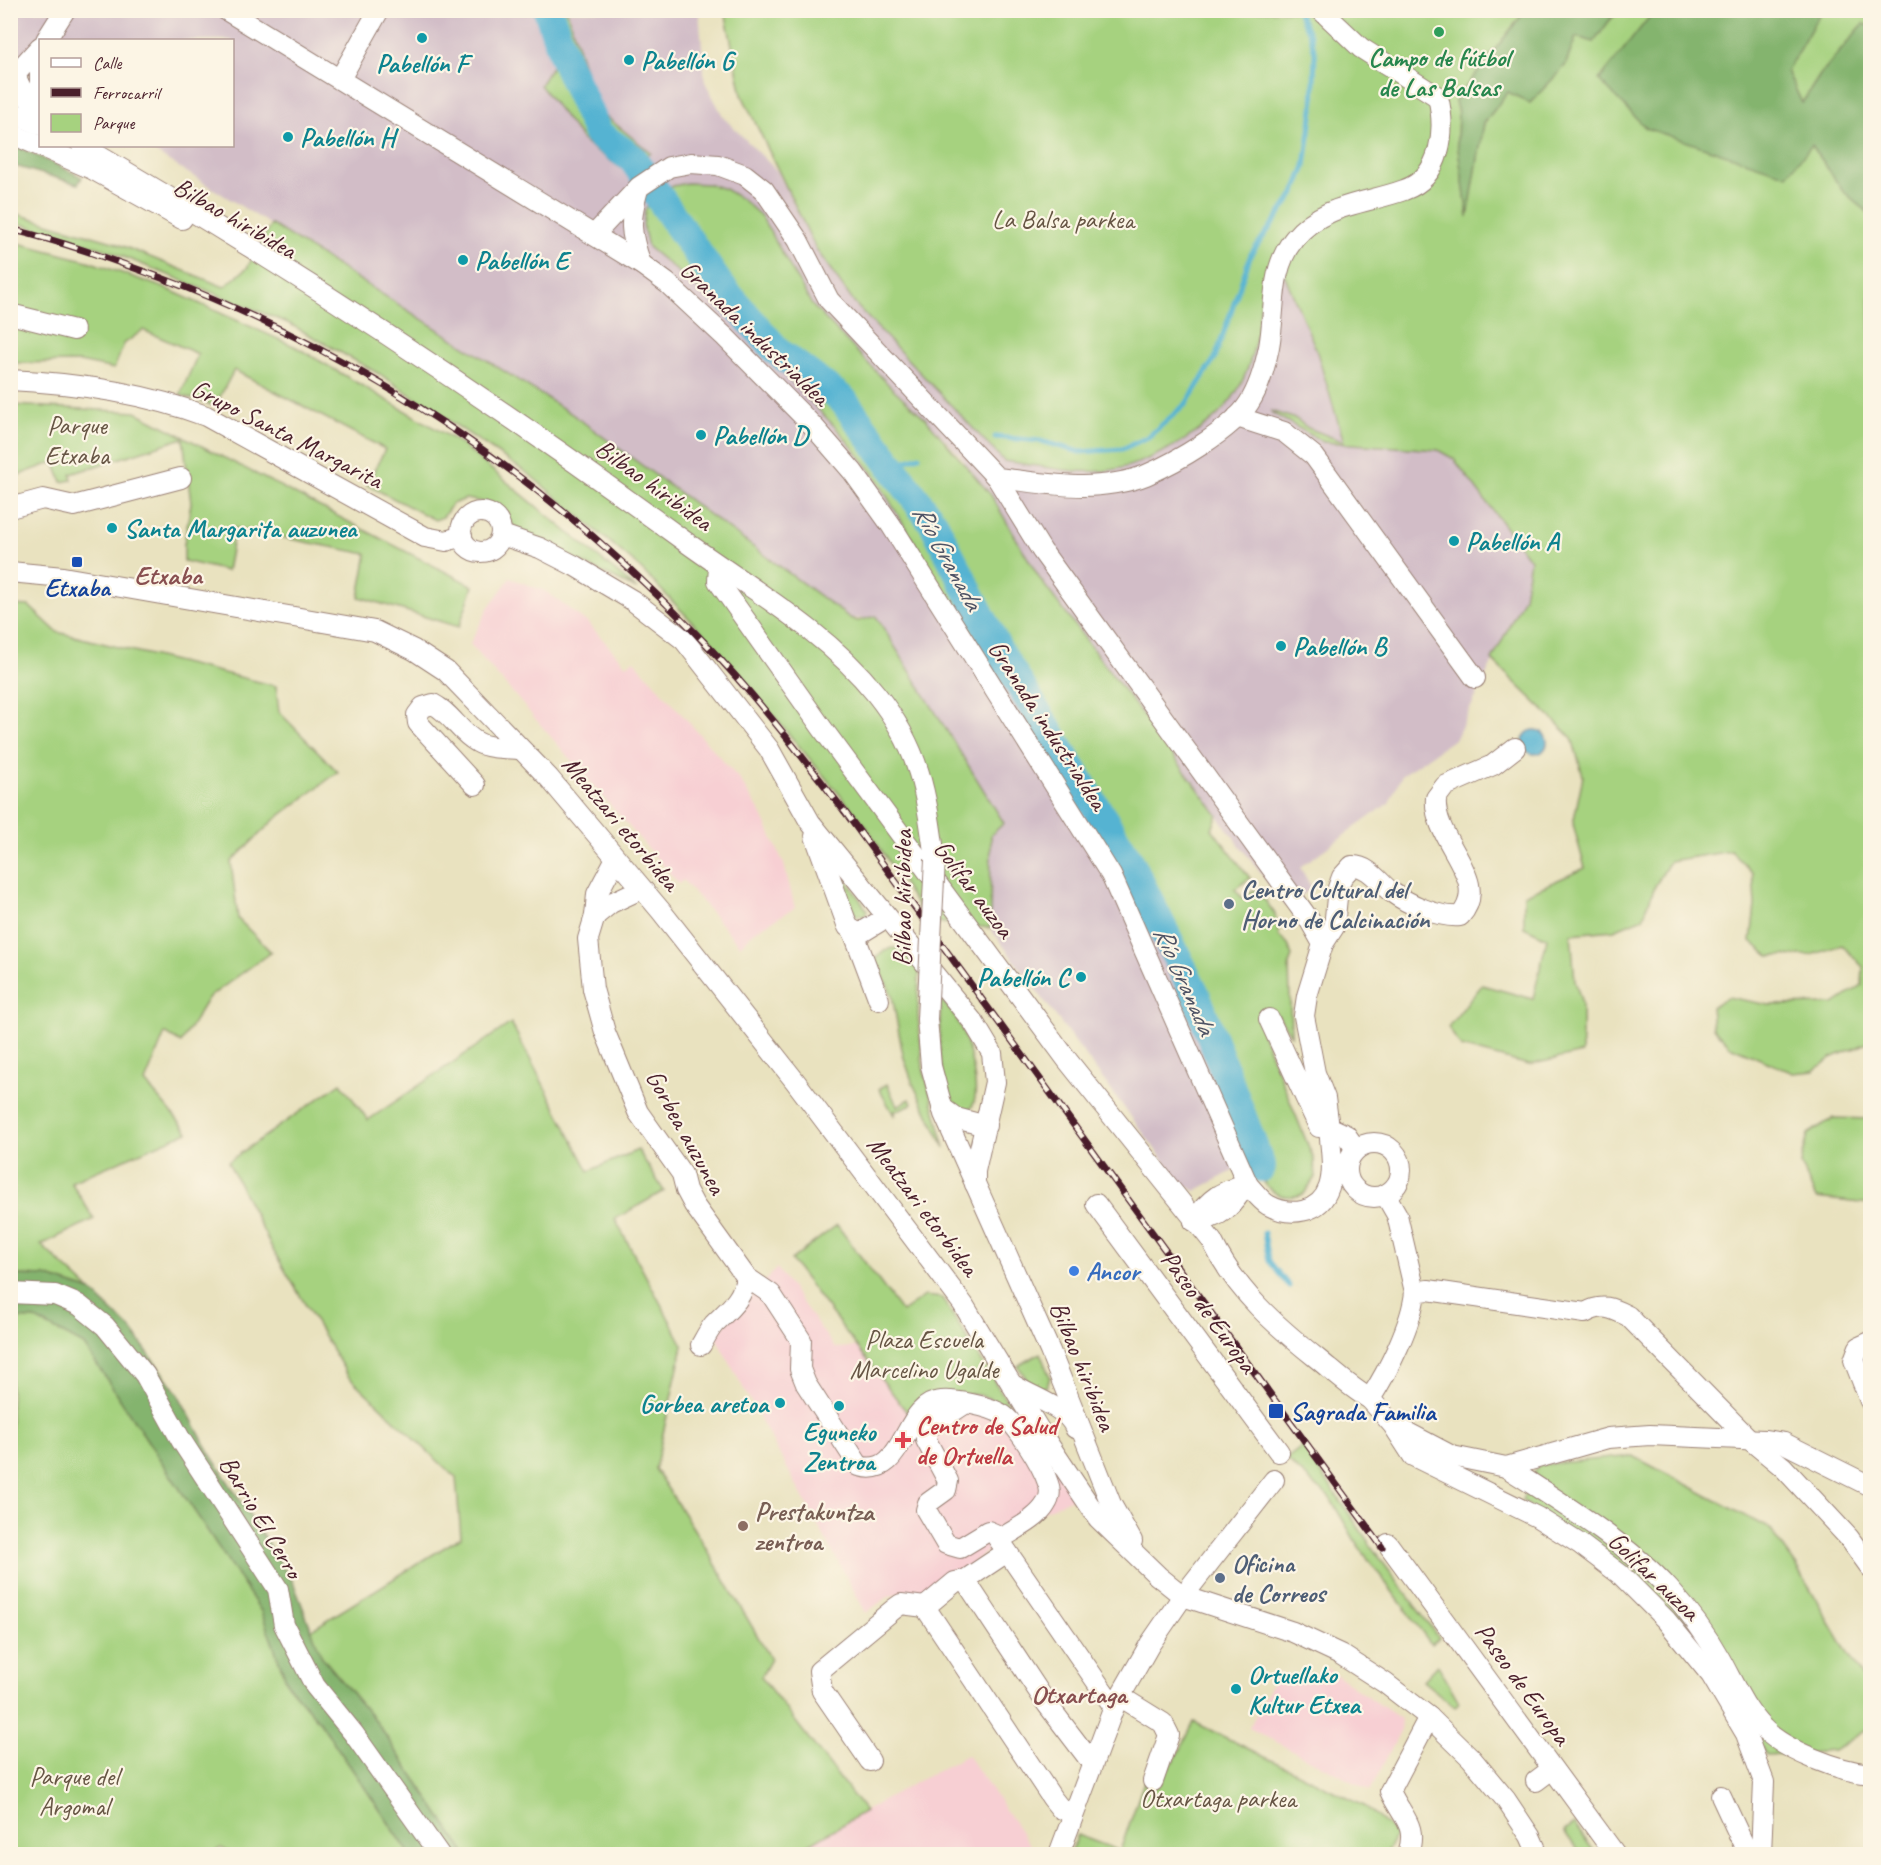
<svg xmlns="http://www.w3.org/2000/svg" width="1881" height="1865" font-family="Caveat,sans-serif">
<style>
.built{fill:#f7cfd3}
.industrial{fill:#d2bdc7}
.green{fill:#a6d27f;stroke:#787855;stroke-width:1.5}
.forest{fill:#84b46e;stroke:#676a4c;stroke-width:1.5}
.water{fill:#54b3d2;stroke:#4f697e;stroke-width:1.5}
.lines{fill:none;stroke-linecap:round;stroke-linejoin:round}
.stream{stroke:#54b3d2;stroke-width:5}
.river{stroke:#54b3d2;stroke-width:30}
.minor-casing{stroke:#9a8075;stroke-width:22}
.minor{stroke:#fff;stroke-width:20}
.rail-casing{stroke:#4a1f2b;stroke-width:7}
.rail{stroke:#fcf5e5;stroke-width:4.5;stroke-dasharray:14;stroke-linecap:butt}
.minor-bridge-casing{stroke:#9a8075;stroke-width:22;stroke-linecap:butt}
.minor-bridge{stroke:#fff;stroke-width:20}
.leisure-dot{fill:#2e9e5b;stroke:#fcf5e5;stroke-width:2}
.culture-dot{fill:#0f9aa8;stroke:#fcf5e5;stroke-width:2}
.transit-dot{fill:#1a4fb4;stroke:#fcf5e5;stroke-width:2}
.service-dot{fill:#5c6f8a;stroke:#fcf5e5;stroke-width:2}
.shop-dot{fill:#3f7fe0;stroke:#fcf5e5;stroke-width:2}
.health-dot{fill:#e0444e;stroke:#fcf5e5;stroke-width:2}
.education-dot{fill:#8d6e63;stroke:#fcf5e5;stroke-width:2}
.labels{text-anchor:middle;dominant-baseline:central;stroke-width:4.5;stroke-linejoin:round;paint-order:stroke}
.leisure-label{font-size:26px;font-weight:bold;fill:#27864d;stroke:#fcf5e5}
.culture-label{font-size:26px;font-weight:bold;fill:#0d838f;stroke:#fcf5e5;text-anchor:start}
.street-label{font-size:26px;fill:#4a1f2b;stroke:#fcf5e5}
.park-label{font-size:26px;fill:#654;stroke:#fcf5e5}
.transit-label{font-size:26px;font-weight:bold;fill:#164399;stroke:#fcf5e5}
.service-label{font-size:26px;font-weight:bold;fill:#4e5e75;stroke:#fcf5e5;text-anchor:start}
.shop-label{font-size:26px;font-weight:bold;fill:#366cbe;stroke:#fcf5e5;text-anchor:start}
.health-label{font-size:26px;font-weight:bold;fill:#be3a42;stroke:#fcf5e5;text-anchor:start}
.education-label{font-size:26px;font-weight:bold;fill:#785e54;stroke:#fcf5e5;text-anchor:start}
.water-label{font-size:27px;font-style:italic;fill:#4e5365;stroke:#fcf5e5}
.neighbourhood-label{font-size:27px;font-weight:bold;fill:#884f50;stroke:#fcf5e5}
</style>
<rect width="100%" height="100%" fill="#fcf5e5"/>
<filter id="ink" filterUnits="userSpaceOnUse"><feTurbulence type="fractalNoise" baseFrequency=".0167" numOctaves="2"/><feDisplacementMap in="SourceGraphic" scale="12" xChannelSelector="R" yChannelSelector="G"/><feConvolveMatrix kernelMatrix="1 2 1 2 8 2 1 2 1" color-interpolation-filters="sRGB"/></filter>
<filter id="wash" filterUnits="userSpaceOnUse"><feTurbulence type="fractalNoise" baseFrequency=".008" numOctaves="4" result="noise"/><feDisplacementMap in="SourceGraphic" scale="24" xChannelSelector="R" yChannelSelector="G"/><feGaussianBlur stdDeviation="1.35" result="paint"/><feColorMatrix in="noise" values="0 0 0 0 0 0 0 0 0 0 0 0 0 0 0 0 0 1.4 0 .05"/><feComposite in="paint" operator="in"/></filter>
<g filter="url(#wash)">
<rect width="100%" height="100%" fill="#e9e2bf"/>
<!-- built -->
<g class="built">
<polygon points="510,578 545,591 588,623 626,665 634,660 740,780 762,815 784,864 795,908 755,931 740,946 683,880 679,884 470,644 488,608"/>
<polygon points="777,1268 835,1348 857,1347 908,1415 949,1396 983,1395 996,1400 1010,1410 1076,1496 1040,1513 927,1596 905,1591 886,1598 866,1613 715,1336"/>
<polygon points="1325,1667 1401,1719 1400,1731 1370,1791 1249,1728 1277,1673 1307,1682 1310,1673 1322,1677"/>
<polygon points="967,1755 1030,1845 1031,1854 793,1854 892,1795"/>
</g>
<!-- industrial -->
<polygon class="industrial" points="11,11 699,11 705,82 724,118 777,171 816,249 855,304 1004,461 1103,471 1147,460 1187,439 1221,413 1242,383 1256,340 1264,277 1283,272 1316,349 1345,443 1438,450 1454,459 1530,560 1524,597 1456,738 1402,775 1389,803 1300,867 1312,888 1286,907 1040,579 1001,511 959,454 925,418 890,386 812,305 804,293 645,210 643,225 645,235 663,260 715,302 839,431 873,473 944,592 1121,867 1254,1160 1195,1191 1179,1181 990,928 991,835 867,619 850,618 572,414 145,146 232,146 232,40 40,40 40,80 15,64 11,55"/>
<!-- green -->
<g class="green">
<polygon points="535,11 567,11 597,109 651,153 621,168 585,143 540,85 553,65"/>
<path d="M725 11H1525L1455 101 1458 113 1457 142 1468 214 1484 123 1508 92 1565 66 1576 37 1594 42C1618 8 1613 11 1655 11L1600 80 1812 145 1842 190 1870 214V1042L1831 1058 1814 1071 1793 1073 1730 1046 1713 1028 1711 1007 1728 997 1769 1005 1834 1004 1862 985 1863 967 1842 945 1811 955 1769 956 1751 941 1755 905 1753 873 1731 851 1670 861 1655 886 1643 918 1614 930 1571 934 1575 981 1582 1003V1053L1529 1065 1461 1047 1448 1027 1482 985 1533 999 1547 938 1524 927V895L1585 868 1573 824 1583 776 1572 738 1492 660 1524 597 1530 560 1454 459 1438 450 1323 442 1272 413 1271 411 1296 419 1308 428 1344 442 1316 349 1283 272 1264 278C1254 360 1252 404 1172 447 1151 458 1128 469 1103 471 1072 474 1035 465 1004 461L855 304 816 249 742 95Z"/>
<polygon points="1821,11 1870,11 1870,26 1863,24 1820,75 1802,103 1787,71"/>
<path d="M687 183 709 184 725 189 743 200 761 216 812 305 890 386 925 418 991 495 1040 579 1218 815 1212 829 1250 878 1235 889 1242 898 1257 889 1275 914 1279 936 1288 944 1292 956 1289 964 1291 1035 1278 1015 1257 1020 1314 1160 1315 1177 1304 1194C1289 1199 1275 1197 1265 1184L1121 867 944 592 873 473 839 431 715 302 648 247 643 225 645 210 650 201 673 186Z"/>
<polygon points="10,212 113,242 224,287 247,268 271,224 572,414 850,618 858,621 876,616 1004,823 991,835 990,928 918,920 921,912 866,826 709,639 637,565 530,475 381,375 288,323 104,249 11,221"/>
<polygon points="10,241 88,261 167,289 296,347 457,441 637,589 525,536 489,503 466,499 452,504 443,517 435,520 367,485 385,449 234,370 215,406 180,395 198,354 143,330 124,344 114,369 80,362 11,363"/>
<polygon points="11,405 136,412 473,586 459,627 359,597 367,554 235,528 227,571 184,561 184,544 191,503 183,438 71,474 72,480 62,482 54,462 11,478"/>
<polygon points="10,605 29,606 57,632 276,686 279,712 338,772 273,821 231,862 238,919 271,952 208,998 181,1043 165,1033 145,1082 188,1132 71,1182 94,1219 41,1245 91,1291 45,1276 11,1275"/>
<polygon points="829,862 836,864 867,910 865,916 855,915"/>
<polygon points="892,948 902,949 919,967 918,1016 923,1067 945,1148 913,1084 903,1055 892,995 875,960 884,951"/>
<path d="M941 999C947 1006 954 1014 958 1022 967 1037 984 1097 970 1109L959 1108C934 1081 940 1032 941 999Z"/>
<polygon points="511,1023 589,1171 638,1150 664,1191 615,1219 683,1345 655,1469 706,1548 771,1659 761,1677 865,1811 793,1854 466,1854 377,1723 322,1657 311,1630 461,1537 456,1478 348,1376 274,1252 228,1162 341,1083 368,1120"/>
<polygon points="887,1084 897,1106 910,1099 912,1104 895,1111 894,1115 879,1089"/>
<polygon points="1833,1118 1870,1119 1870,1204 1816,1198 1801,1164 1808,1134"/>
<path d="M837 1225 902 1312 925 1296 942 1298 1025 1430C985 1379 962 1391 909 1415L791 1260Z"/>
<polygon points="11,1318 36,1319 84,1345 261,1611 288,1685 320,1722 410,1854 236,1854 221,1848 210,1854 11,1854"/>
<polygon points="1040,1353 1050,1377 1047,1386 1040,1389 1029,1383 1018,1366"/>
<polygon points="1303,1446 1376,1553 1439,1638 1431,1644 1357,1544 1330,1498 1286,1459"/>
<polygon points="1633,1456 1770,1529 1797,1567 1870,1691 1870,1727 1834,1751 1767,1756 1702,1651 1522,1500 1538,1465"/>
<polygon points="1438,1665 1459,1702 1455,1707 1423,1681"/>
<polygon points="1194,1722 1366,1807 1396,1834 1386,1854 1070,1854 1077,1835 1120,1851 1144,1782 1157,1787 1180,1751"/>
<polygon points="1574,1824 1596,1854 1580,1854 1564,1831"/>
</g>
<!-- forest -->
<g class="forest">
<polygon points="1655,10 1821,11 1787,71 1802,103 1820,75 1863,24 1870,26 1870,214 1842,190 1812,145 1787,175 1646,128 1599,80"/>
<polygon points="1525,11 1620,11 1612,17 1594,42 1576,37 1565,66 1530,103 1508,92 1484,123 1468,217 1457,142 1458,113 1455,101"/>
<polygon points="10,143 82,177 78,184 11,165"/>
<polygon points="11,1275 45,1276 91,1291 130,1328 178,1394 210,1454 293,1582 322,1657 377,1723 466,1854 410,1854 320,1722 288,1685 261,1611 84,1345 36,1319 11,1318"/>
</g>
<!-- water -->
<circle class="water" cx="1535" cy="742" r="12"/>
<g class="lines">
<!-- stream -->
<g class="stream">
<polyline points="995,437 1040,441 1080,452 1122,449 1148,437 1186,404 1215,358 1251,254 1294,194 1305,166 1313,109 1315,52 1310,35 1297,10"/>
<polyline points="892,466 919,456"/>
<polyline points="1264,1233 1269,1261 1289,1286"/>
</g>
<!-- river -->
<polyline class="river" points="548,10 564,57 598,134 633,159 720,286 778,352 843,400 934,524 998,650 1129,861 1196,996 1261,1167"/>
</g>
</g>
<g filter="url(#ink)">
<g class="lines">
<defs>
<g id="minor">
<path d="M226 10 641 264 667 283 725 337 814 427 853 472 891 525 1111 875 1248 1185C1254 1191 1260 1200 1268 1205 1290 1217 1320 1214 1329 1187 1335 1169 1330 1145 1329 1127H1319L1269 1019"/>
<polyline points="46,40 65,10"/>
<polyline points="10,65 24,94 40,110"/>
<polyline points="40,70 40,89"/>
<polyline points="340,79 379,10"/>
<polyline points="10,80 40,47"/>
<polyline points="10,111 40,125"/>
<polyline points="10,133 92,169 182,219"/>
<path d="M82 146C289 266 490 399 683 540 749 588 825 630 876 694 920 749 926 792 935 859"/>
<path d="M638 189C629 221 630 233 641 264"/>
<polyline points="595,234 639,187 669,167 691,163 718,165 745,175 764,190 798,240 829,300 997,478 1042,551 1310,921 1323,944"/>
<polyline points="10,314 74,330"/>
<path d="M10 380C76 383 144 393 206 416L425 537 446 541 462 536"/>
<polyline points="1237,417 1284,432 1314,456 1475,678"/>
<path d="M997 478C1026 481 1055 486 1083 486 1102 486 1129 482 1146 475 1176 462 1232 430 1249 403 1260 386 1265 366 1269 347 1276 310 1269 270 1294 239 1322 204 1366 204 1404 190 1442 177 1446 130 1438 97L1361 48 1321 10"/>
<polyline points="10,508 43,499 74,506 181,478"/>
<circle cx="481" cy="532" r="20"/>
<polyline points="502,535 540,548 575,566 632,600 684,640 769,749 810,822 974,1023 992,1053 995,1082 975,1171 975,1184"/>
<path d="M719 567 718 581 822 728 1068 1061 1212 1241C1236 1291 1276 1326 1319 1360 1336 1374 1351 1388 1370 1399"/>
<polyline points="10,572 63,577 375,631 414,650 446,671 549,778 661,911 795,1081 963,1304 1043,1436 1098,1518 1158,1576 1183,1596 1293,1632 1340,1654 1385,1683 1429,1717 1471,1758 1506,1800 1530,1836 1538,1854"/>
<path d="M475 785 418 723 417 715 423 707 433 704C451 713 460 733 477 742 489 749 506 748 519 749"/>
<polyline points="815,836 848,927 859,934 887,917"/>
<path d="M615 860 597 894 595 916 588 939 593 989 605 1032 638 1112 682 1174 686 1190 694 1205 746 1277 771 1294 801 1340 800 1369 806 1384 859 1466C906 1480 902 1403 941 1401 955 1400 991 1406 1003 1415 1018 1426 1042 1465 1048 1483 1051 1490 1050 1498 1046 1504 1037 1520 1013 1530 999 1540"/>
<polyline points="595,916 611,903 641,889"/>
<polyline points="853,931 879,1000"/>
<polyline points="927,1019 931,1066 944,1114 1050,1351 1111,1504 1132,1541"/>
<polyline points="942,1108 956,1118 986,1126"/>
<circle cx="1374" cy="1170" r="27"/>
<path d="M1356 1149 1346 1135 1329 1127 1325 1098 1315 1073 1304 1016 1307 996 1323 944 1334 927 1338 888 1342 877 1352 866C1368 865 1379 882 1390 891 1408 904 1438 918 1460 916 1493 880 1432 841 1436 798L1445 786 1493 765 1515 748"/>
<polyline points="1385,1194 1397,1215 1415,1292"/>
<polyline points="1096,1204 1279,1452"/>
<path d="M1194 1221C1222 1219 1233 1205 1247 1183"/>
<path d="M1194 1221C1210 1197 1220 1193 1247 1183"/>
<polyline points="10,1293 55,1295 79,1305 105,1326 145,1375 181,1440 278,1589 284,1625 315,1686 354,1734 439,1854"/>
<polyline points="1870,1342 1859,1347 1854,1360 1870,1401"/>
<path d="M701 1345C705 1338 709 1330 714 1324 729 1309 743 1299 746 1277"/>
<path d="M1015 1386C1033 1398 1068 1408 1075 1428"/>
<polyline points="963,1405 926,1429 926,1440 948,1481 946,1490 928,1503 926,1510 946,1544 960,1548 988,1531 995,1534 1114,1707"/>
<polyline points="1395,1426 1452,1456 1506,1467 1608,1438 1650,1435 1764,1440 1784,1443 1870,1486"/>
<path d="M1506 1467C1557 1500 1629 1544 1669 1589 1688 1610 1706 1634 1720 1659 1733 1682 1744 1709 1763 1728 1785 1751 1840 1771 1870 1774"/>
<polyline points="1388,1544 1615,1854"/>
<polyline points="1007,1552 965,1580 955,1582 925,1607 1052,1798 1060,1808 1073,1814"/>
<polyline points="965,1580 1047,1704 1092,1763"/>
<polyline points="1121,1697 1163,1723 1169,1735 1153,1781"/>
<polyline points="870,1761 822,1691 819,1671 894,1609 901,1604 925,1607"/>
<polyline points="1536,1781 1552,1769"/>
<polyline points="1721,1796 1748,1854"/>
<polyline points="1059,1854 1114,1707 1150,1644 1183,1596 1274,1480"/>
<path d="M1408 1854C1418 1824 1402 1818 1390 1791L1429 1717"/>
<path d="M1761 1854 1764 1782 1746 1734 1711 1675 1666 1620 1621 1575 1580 1544 1537 1517 1413 1456 1393 1425 1370 1399C1388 1371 1412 1324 1415 1292L1428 1290 1585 1313C1602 1303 1612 1308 1628 1316L1749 1439 1783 1467 1849 1538 1870 1567"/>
</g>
</defs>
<!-- minor casing -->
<use href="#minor" class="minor-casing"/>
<!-- minor -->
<use href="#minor" class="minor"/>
<defs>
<path id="rail" d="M10 229C61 241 110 259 159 277 368 356 551 482 705 643 756 696 800 754 845 812L1382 1547"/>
</defs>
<!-- rail casing -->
<use href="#rail" class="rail-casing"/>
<!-- rail -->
<use href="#rail" class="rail"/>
<defs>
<polyline id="minor-bridge" points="927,1019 935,859"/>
</defs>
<!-- minor-bridge casing -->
<use href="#minor-bridge" class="minor-bridge-casing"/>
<!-- minor-bridge -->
<use href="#minor-bridge" class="minor-bridge"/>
</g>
</g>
<!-- markers -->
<circle class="leisure-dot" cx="1439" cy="32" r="6"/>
<g class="culture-dot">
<circle cx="422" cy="38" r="6"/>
<circle cx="629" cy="60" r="6"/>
<circle cx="288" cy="137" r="6"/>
<circle cx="463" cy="260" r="6"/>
<circle cx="701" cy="435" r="6"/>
<circle cx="112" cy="528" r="6"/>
<circle cx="1454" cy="541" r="6"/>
<circle cx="1281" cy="646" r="6"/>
<circle cx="1081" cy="977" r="6"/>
<circle cx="780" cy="1403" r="6"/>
<circle cx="839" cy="1406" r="6"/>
<circle cx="1236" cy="1689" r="6"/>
</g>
<g class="transit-dot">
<rect x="71" y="556" width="12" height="12" rx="3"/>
<rect x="1268" y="1403" width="16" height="16" rx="3"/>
</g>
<g class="service-dot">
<circle cx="1229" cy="904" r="6"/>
<circle cx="1220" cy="1578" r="6"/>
</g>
<circle class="shop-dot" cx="1074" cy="1271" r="6"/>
<path class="health-dot" d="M900 1431h6v6h6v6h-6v6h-6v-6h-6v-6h6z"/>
<circle class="education-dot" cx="743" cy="1526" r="6"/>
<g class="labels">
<!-- leisure labels -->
<g class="leisure-label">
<text x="1439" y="57">Campo de fútbol<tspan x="1439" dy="30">de Las Balsas</tspan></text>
</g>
<!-- culture labels -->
<g class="culture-label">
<text x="641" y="60">Pabellón G</text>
<text x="422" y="63" text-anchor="middle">Pabellón F</text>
<text x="300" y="137">Pabellón H</text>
<text x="475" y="260">Pabellón E</text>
<text x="713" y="435">Pabellón D</text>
<text x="124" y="528">Santa Margarita auzunea</text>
<text x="1466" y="541">Pabellón A</text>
<text x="1293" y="646">Pabellón B</text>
<text x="1069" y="977" text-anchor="end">Pabellón C</text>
<text x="768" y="1403" text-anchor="end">Gorbea aretoa</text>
<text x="839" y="1431" text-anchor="middle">Eguneko<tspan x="839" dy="30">Zentroa</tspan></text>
<text x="1248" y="1674">Ortuellako<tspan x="1248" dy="30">Kultur Etxea</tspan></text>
</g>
<!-- street labels -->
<g class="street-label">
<text transform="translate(235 218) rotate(30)">Bilbao hiribidea</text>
<text transform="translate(755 333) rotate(44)">Granada industrialdea</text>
<text transform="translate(287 434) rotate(27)">Grupo Santa Margarita</text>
<text transform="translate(654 485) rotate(36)">Bilbao hiribidea</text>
<text transform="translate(1048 725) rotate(57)">Granada industrialdea</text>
<text transform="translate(621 823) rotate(50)">Meatzari etorbidea</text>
<text transform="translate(974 889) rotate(53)">Golifar auzoa</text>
<text transform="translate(902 898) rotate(-90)">Bilbao hiribidea</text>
<text transform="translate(686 1132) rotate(61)">Gorbea auzunea</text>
<text transform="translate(923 1206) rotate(53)">Meatzari etorbidea</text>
<text transform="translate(1209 1312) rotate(54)">Paseo de Europa</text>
<text transform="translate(1083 1366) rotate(68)">Bilbao hiribidea</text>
<text transform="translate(261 1517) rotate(59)">Barrio El Cerro</text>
<text transform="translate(1654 1576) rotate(44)">Golifar auzoa</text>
<text transform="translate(1523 1684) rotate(54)">Paseo de Europa</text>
</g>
<!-- park labels -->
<g class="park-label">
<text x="1063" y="219">La Balsa parkea</text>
<text x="77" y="425">Parque<tspan x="77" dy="30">Etxaba</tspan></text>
<text x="924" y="1339">Plaza Escuela<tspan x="924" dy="30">Marcelino Ugalde</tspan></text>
<text x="74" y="1776">Parque del<tspan x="74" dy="30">Argomal</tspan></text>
<text x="1218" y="1798">Otxartaga parkea</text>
</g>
<!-- transit labels -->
<g class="transit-label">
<text x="77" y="587">Etxaba</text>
<text x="1290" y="1411" text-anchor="start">Sagrada Familia</text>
</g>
<!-- service labels -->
<g class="service-label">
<text x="1241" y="889">Centro Cultural del<tspan x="1241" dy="30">Horno de Calcinación</tspan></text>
<text x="1232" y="1563">Oficina<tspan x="1232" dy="30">de Correos</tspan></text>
</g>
<!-- shop labels -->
<g class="shop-label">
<text x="1086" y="1271">Ancor</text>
</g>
<!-- health labels -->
<g class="health-label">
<text x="916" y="1425">Centro de Salud<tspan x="916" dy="30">de Ortuella</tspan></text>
</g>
<!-- education labels -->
<g class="education-label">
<text x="755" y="1511">Prestakuntza<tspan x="755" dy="30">zentroa</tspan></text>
</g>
<!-- water labels -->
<g class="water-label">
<text transform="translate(948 557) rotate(61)">Río Granada</text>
<text transform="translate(1185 980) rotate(66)">Río Granada</text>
</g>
<!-- neighbourhood labels -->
<g class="neighbourhood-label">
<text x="168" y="575">Etxaba</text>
<text x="1079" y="1694">Otxartaga</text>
</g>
</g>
<!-- margin -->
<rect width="1881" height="1865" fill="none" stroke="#fcf5e5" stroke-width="36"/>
<!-- legend -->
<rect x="39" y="39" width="195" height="108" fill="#fcf5e5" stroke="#b59f9b" stroke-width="1.5"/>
<rect x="51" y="58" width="30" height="9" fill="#ffffff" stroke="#b59f9b" stroke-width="1.5"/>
<text x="93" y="69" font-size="18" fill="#4a1f2b">Calle</text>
<rect x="51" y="88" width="30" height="9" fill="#4a1f2b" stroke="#b59f9b" stroke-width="1.5"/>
<text x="93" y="99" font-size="18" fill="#4a1f2b">Ferrocarril</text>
<rect x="51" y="114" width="30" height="18" fill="#a6d27f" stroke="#b59f9b" stroke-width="1.5"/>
<text x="93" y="129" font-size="18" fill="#4a1f2b">Parque</text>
</svg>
